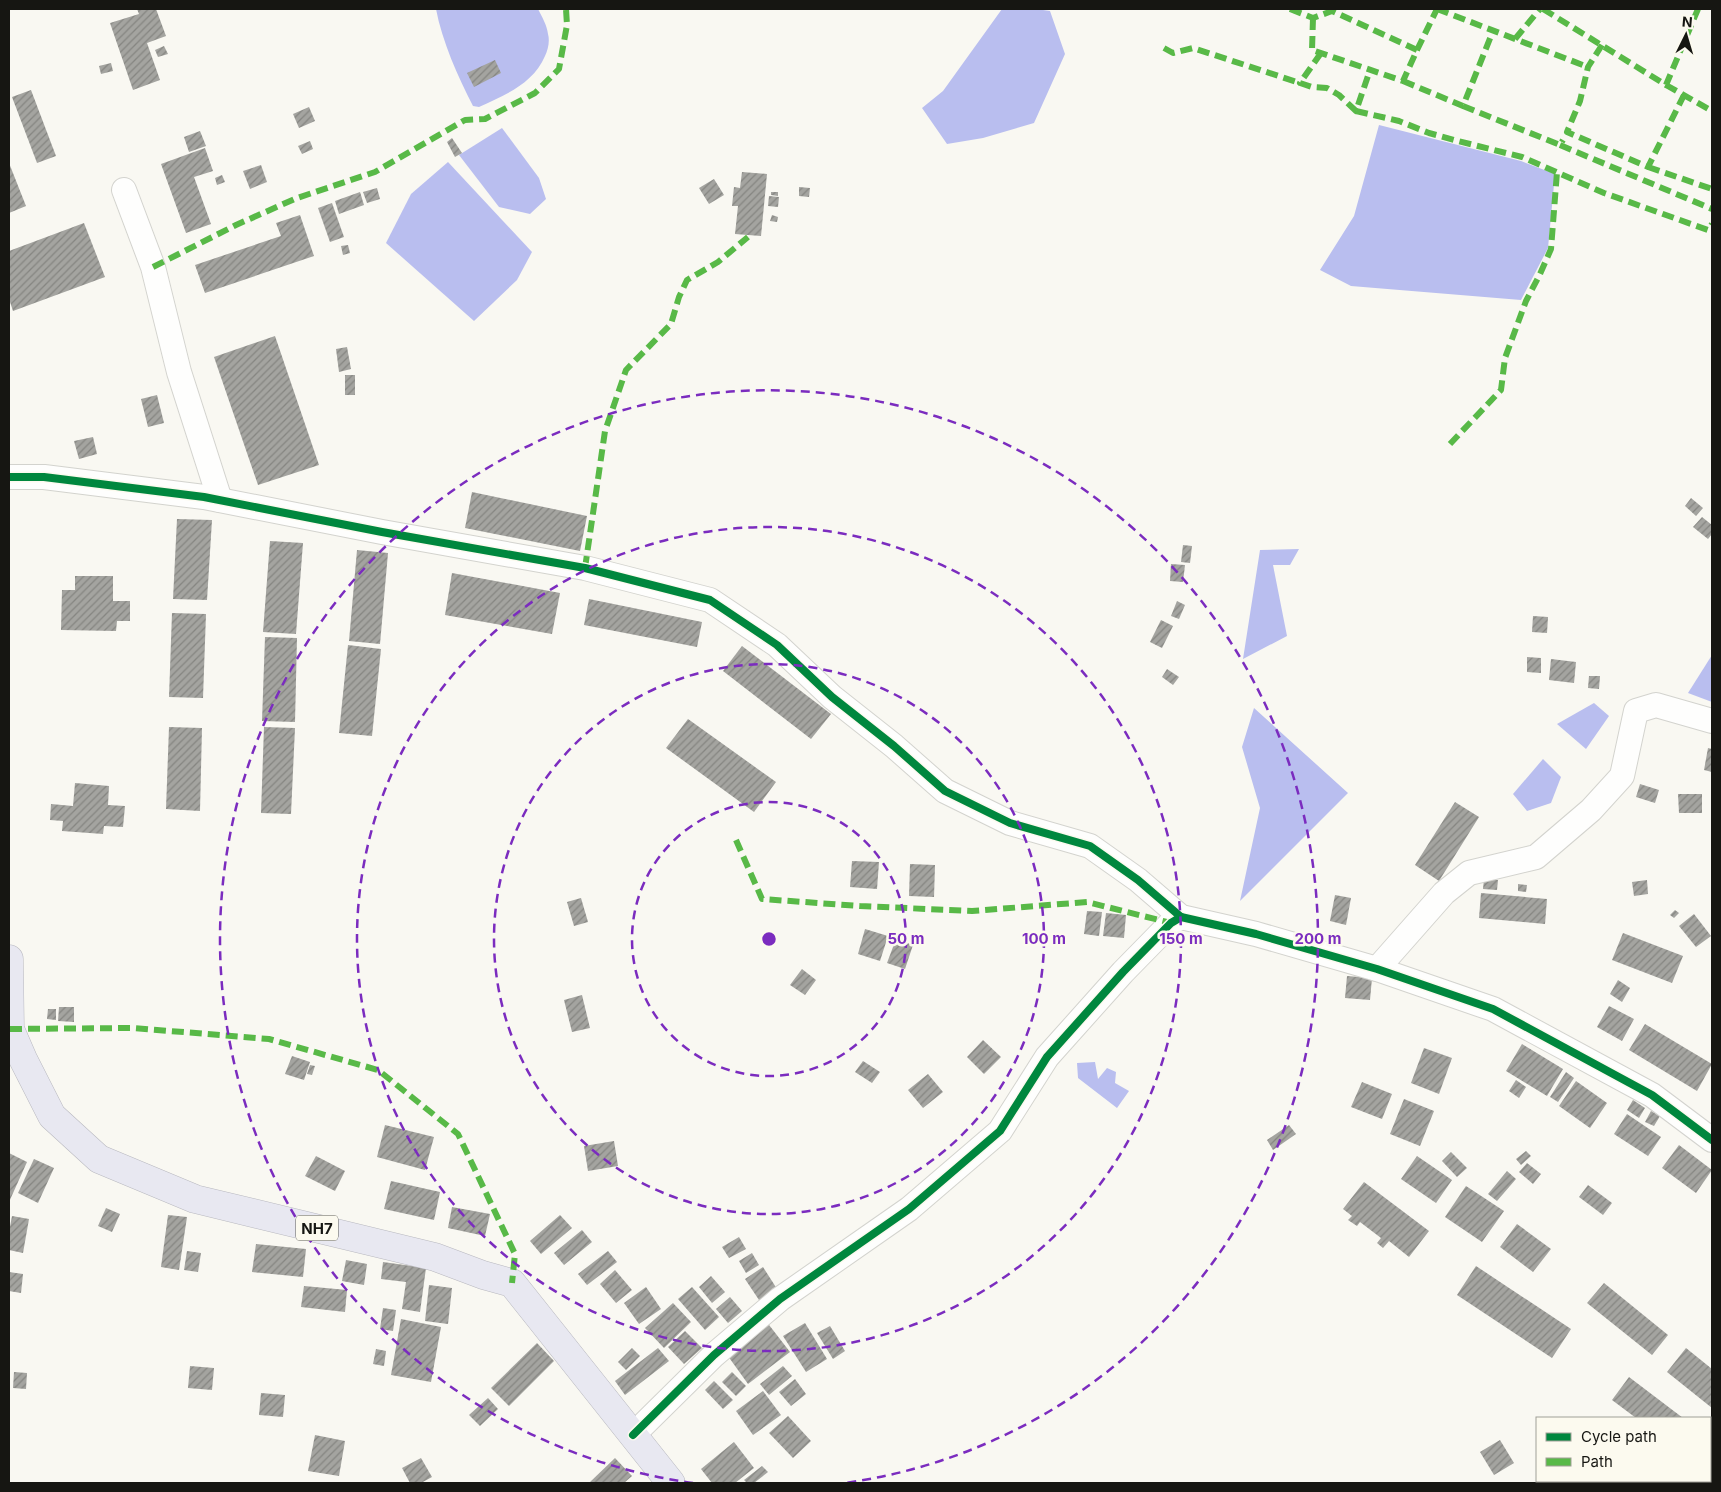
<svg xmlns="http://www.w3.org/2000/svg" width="1721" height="1492" font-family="Inter,sans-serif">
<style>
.water{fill:#b9beef}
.building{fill:url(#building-hatch)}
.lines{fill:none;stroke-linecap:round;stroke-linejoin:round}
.minor-casing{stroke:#d3d3ce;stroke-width:26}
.highway-casing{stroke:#b8b8bf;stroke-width:29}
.minor{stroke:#fefefd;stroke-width:24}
.highway{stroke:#e8e8f1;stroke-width:28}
.quiet{stroke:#58b947;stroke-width:6;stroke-dasharray:12 6;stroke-linecap:butt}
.cycleway-casing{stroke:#fcfaef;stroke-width:11}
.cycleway{stroke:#00873e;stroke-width:8}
.ring{fill:none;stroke:#7b2cbf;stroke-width:2.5;stroke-dasharray:9 6}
.labels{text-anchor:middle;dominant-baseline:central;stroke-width:5;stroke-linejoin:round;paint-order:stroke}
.shield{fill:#fcfaef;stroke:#5b5a54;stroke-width:1}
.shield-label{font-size:15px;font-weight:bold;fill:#161612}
.centre{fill:#7b2cbf;stroke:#fcfaef;stroke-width:2.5}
.ring-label{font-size:15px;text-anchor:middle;font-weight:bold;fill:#7b2cbf;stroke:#fcfaef;stroke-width:5;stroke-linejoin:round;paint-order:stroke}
</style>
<defs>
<pattern id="building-hatch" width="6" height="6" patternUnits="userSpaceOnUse" patternTransform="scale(1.25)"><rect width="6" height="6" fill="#a4a4a0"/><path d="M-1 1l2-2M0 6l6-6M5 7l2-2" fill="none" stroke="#858581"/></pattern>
</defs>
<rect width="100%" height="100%" fill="#f9f8f2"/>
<!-- water -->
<g class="water">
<path d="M436 9H538C542 17 547 25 548 34 550 41 548 50 545 56 533 84 505 95 479 107L473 106C458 77 442 41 436 9Z"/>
<polygon points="1002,9 1036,9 1050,11 1065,54 1034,123 983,138 947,144 922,108 943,91"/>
<polygon points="1379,125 1521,161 1555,174 1548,248 1521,300 1351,286 1320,270 1354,216"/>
<polygon points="502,128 539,178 546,199 530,214 499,207 459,155"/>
<polygon points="448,162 532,252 517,280 474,321 386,243 411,194"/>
<polygon points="1299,549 1290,565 1273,565 1287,636 1243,659 1260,550"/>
<polygon points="1712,655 1712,702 1688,693"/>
<polygon points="1594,703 1609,716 1586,749 1557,724"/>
<polygon points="1254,708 1348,793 1240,901 1260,808 1242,747"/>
<polygon points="1543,759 1561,777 1551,803 1527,811 1513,794"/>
<polygon points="1095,1062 1098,1079 1107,1068 1116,1072 1115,1083 1129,1091 1117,1108 1078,1078 1077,1063"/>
</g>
<!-- building -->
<g class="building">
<polygon points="137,9 156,9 166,36 147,43 160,80 133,90 110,23 139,14"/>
<polygon points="164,46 168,54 158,57 155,50"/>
<polygon points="495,60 501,73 474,87 467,73"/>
<polygon points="111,63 113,71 101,74 99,66"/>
<polygon points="31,90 56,156 37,163 12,97"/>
<polygon points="309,107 315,121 299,128 293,114"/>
<polygon points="200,131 206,146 189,152 184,137"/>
<polygon points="452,138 462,153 455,157 447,142"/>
<polygon points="310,141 313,149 302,154 298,146"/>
<polygon points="205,148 213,171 194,177 211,224 186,233 161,164"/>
<polygon points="9,163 26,206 9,213"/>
<polygon points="261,165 267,182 250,189 243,171"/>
<polygon points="742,172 767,174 761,236 735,234 738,206 732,206 734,187 740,188"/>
<polygon points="222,175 225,182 217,185 215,178"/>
<polygon points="714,179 724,195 709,204 699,188"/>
<polygon points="799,187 810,188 809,197 799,196"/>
<polygon points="377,188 380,199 367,203 363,192"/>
<polygon points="360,192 364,205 339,214 335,201"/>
<polygon points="771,192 778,192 778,196 771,195"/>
<polygon points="769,196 779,197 778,207 768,206"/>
<polygon points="332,203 344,237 330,242 318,208"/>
<polygon points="300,215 314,256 205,293 195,265 281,236 276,223"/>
<polygon points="772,215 778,217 777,222 770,221"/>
<polygon points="84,223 105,277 13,311 9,299 9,251"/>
<polygon points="348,245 350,253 343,255 341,246"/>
<polygon points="275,336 319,465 258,485 214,357"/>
<polygon points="347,347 351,369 339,372 336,349"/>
<rect x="345" y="375" width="10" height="20"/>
<polygon points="157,395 164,423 148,427 141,399"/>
<polygon points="93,437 97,454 79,459 74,441"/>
<polygon points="472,492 587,516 580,551 465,528"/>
<polygon points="1691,498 1703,508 1696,516 1685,506"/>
<polygon points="1702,517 1712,525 1712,534 1708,539 1693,527"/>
<polygon points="177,519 212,520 207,600 173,599"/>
<polygon points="270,541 303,543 296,634 263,632"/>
<polygon points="1183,545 1192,546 1190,563 1181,562"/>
<polygon points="357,550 388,553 380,644 349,641"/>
<polygon points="1171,564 1185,565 1183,582 1170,581"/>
<polygon points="452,573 560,593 552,634 445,615"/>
<polygon points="75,576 113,576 113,601 130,601 130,621 117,621 116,631 61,630 62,590 75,590"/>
<polygon points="589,599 702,622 697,647 584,625"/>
<polygon points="1177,601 1185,605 1179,619 1171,616"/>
<polygon points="172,613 206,614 203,698 169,697"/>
<polygon points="1533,616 1548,617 1547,633 1532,632"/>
<polygon points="1161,620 1173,626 1162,648 1150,642"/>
<polygon points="265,637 297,638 295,722 262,721"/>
<polygon points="348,645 381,649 372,736 339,733"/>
<polygon points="742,646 831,714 811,739 723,671"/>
<polygon points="1527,657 1541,658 1541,673 1527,672"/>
<polygon points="1551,659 1576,662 1574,683 1549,680"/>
<polygon points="1167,669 1179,677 1173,685 1162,677"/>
<polygon points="1589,676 1600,676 1599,689 1588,688"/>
<polygon points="688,719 776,782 754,812 666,748"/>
<polygon points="169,727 202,728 200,811 166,809"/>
<polygon points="264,727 295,728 291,814 261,813"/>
<polygon points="1708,748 1712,749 1712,772 1704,770"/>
<polygon points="75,783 109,786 108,805 125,806 123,827 104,826 103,834 62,831 63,821 50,820 51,804 73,806"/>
<polygon points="1640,784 1659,790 1655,803 1636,797"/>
<polygon points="1678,794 1702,794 1702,813 1679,813"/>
<polygon points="1455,802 1479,817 1439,881 1415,865"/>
<polygon points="852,861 879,862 877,889 850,887"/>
<polygon points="910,864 935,865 934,897 909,896"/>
<polygon points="1484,879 1498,880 1497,890 1483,889"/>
<polygon points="1647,880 1648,894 1634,896 1632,882"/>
<polygon points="1518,884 1527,885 1526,892 1518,891"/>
<polygon points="1481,893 1547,899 1545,924 1479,918"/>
<polygon points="1335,895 1351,898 1346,925 1330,921"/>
<polygon points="581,898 588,922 574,926 567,902"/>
<polygon points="1675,910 1679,913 1674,918 1670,915"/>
<polygon points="1087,911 1102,912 1099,936 1084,934"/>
<polygon points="1106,913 1126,915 1124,938 1103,936"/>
<polygon points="1694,914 1711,936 1696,947 1679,926"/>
<polygon points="865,929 888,936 880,961 858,954"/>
<polygon points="1623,933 1683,956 1672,983 1612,960"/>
<polygon points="896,939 913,945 905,969 887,963"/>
<polygon points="802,969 816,980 805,995 790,985"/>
<polygon points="1347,976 1372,978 1370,1000 1345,998"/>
<polygon points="1618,980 1630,988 1622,1002 1610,994"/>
<polygon points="582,995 590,1028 572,1032 564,1000"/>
<polygon points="1609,1006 1634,1019 1622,1041 1597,1027"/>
<polygon points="59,1007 74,1007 74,1022 58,1021"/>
<polygon points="48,1009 56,1009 56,1020 47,1019"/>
<polygon points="1645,1024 1712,1064 1697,1091 1629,1050"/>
<polygon points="983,1040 1001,1057 984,1074 967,1057"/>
<polygon points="1522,1044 1563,1069 1547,1096 1506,1071"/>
<polygon points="1424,1048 1452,1058 1439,1094 1411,1083"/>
<polygon points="292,1056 310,1062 304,1080 285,1074"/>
<polygon points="863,1061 880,1072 872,1083 855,1072"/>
<polygon points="310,1065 315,1066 312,1075 307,1074"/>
<polygon points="1566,1072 1574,1078 1558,1102 1550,1097"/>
<polygon points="928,1074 943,1092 923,1108 908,1090"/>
<polygon points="1516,1080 1526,1087 1519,1098 1509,1091"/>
<polygon points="1576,1081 1607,1103 1590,1128 1559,1106"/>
<polygon points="1362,1082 1392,1094 1382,1119 1351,1107"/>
<polygon points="1404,1099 1434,1111 1420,1146 1390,1134"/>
<polygon points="1633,1100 1645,1108 1639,1118 1627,1110"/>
<polygon points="1651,1111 1660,1116 1654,1126 1645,1122"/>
<polygon points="1627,1114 1661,1137 1648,1156 1614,1134"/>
<polygon points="385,1125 434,1137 425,1170 377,1157"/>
<polygon points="1289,1125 1296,1134 1273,1150 1267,1140"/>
<polygon points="614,1141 618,1166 588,1171 584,1146"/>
<polygon points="1679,1145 1712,1170 1696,1193 1662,1168"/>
<polygon points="1526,1151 1531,1156 1521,1165 1516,1159"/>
<polygon points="1451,1152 1467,1168 1457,1177 1442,1161"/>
<polygon points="9,1153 27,1162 9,1202"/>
<polygon points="316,1156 345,1171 335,1191 305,1176"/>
<polygon points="1417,1156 1452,1180 1436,1203 1401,1179"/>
<polygon points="34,1159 54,1168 38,1203 18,1193"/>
<polygon points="1527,1163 1541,1174 1533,1184 1519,1172"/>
<polygon points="1507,1171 1516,1179 1497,1201 1488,1194"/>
<polygon points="391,1181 440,1192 434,1220 384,1209"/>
<polygon points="1364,1182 1429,1231 1409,1257 1389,1241 1383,1248 1377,1243 1381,1238 1360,1222 1357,1226 1348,1220 1352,1216 1343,1209"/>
<polygon points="1588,1185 1612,1203 1603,1215 1579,1197"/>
<polygon points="1466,1186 1504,1211 1482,1242 1445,1217"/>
<polygon points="452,1207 490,1214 485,1236 448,1228"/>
<polygon points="106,1208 120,1214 112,1232 98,1226"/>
<polygon points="168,1215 187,1217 179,1270 161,1267"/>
<polygon points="560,1215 572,1228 541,1254 530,1241"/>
<polygon points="12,1216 29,1219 23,1253 9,1250 9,1232"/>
<polygon points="1517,1224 1551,1249 1533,1272 1500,1247"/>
<polygon points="582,1230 592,1242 564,1265 554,1253"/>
<polygon points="739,1237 746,1249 729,1258 722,1247"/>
<polygon points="256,1244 306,1249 303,1277 252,1272"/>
<polygon points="187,1251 201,1253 198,1272 184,1270"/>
<polygon points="608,1251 617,1262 587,1285 578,1274"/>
<polygon points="752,1253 759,1265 746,1273 739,1261"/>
<polygon points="346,1260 367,1264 364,1285 342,1281"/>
<polygon points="383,1262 426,1268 420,1312 402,1309 406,1282 381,1279"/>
<polygon points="1476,1266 1571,1329 1552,1358 1457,1295"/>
<polygon points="763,1267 779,1292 761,1303 745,1279"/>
<polygon points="615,1270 632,1290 616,1303 600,1284"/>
<polygon points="9,1272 23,1274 21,1293 9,1291"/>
<polygon points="711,1276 725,1292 712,1303 699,1287"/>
<polygon points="1604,1283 1668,1335 1652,1355 1587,1303"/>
<polygon points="429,1285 452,1288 448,1324 425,1321"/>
<polygon points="304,1286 347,1290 345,1312 301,1307"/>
<polygon points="646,1287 661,1309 639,1324 624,1303"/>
<polygon points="692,1287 719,1317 705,1330 678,1299"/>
<polygon points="730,1297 742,1311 728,1323 716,1309"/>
<polygon points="673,1303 691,1322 664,1348 645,1328"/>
<polygon points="383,1308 396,1310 393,1331 380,1329"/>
<polygon points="401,1319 441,1327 431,1382 391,1375"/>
<polygon points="766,1321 790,1352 748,1384 725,1352"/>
<polygon points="805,1323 827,1359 806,1372 783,1336"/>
<polygon points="830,1326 845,1351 833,1359 817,1333"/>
<polygon points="685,1331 702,1348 684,1364 668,1347"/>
<polygon points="537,1343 554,1361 509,1406 491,1388"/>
<polygon points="632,1348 640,1356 626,1370 618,1362"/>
<polygon points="658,1348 669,1361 625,1395 615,1381"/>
<polygon points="1686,1348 1712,1369 1712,1408 1667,1372"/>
<polygon points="376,1349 386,1351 384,1366 373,1364"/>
<polygon points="190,1366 214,1368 212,1390 188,1388"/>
<polygon points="783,1366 792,1376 769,1395 760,1384"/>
<polygon points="14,1372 27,1373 26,1389 13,1388"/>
<polygon points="732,1372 746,1386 736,1396 722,1382"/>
<polygon points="1629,1377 1683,1418 1636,1418 1612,1400"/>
<polygon points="795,1379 806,1394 791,1406 779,1392"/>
<polygon points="714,1381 733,1400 723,1409 705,1390"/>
<polygon points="763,1391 781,1415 753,1435 736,1411"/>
<polygon points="261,1393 285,1395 283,1417 259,1415"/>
<polygon points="488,1398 498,1409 480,1426 469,1415"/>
<polygon points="788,1416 811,1441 793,1458 769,1433"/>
<polygon points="315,1435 345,1441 339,1476 308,1471"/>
<polygon points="1710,1438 1712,1440 1712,1458 1710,1461"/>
<polygon points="1500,1440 1514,1463 1494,1475 1480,1452"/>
<polygon points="734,1442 754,1468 735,1483 712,1483 701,1469"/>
<polygon points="421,1458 432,1477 421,1483 410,1483 402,1468"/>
<polygon points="615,1458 632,1476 624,1483 589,1483"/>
<polygon points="762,1466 768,1472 754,1483 747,1483 744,1480"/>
</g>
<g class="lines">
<defs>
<g id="minor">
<polyline points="124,190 153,267 179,372 220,500"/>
<polyline points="9,477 44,477 204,497 382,532 585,568 710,600 777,645 832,697 894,746 945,791 1010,823 1090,846 1138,880 1181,917 1256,934 1377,969 1493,1009 1652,1095 1712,1140"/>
<polyline points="1377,969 1444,893 1469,873 1536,857 1591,810 1622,776 1636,711 1656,705 1712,721"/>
<polyline points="633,1435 714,1355 780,1299 909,1209 1000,1131 1047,1057 1123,972 1171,923 1181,917"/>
</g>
<polyline id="highway" points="9,959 10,1029 23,1059 52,1116 99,1159 195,1199 435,1257 483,1275 512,1283 671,1483"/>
</defs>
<!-- minor casing -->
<use href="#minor" class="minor-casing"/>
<!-- highway casing -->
<use href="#highway" class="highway-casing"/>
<!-- minor -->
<use href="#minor" class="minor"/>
<!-- highway -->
<use href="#highway" class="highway"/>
<!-- quiet -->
<g class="quiet">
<polyline points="1290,9 1313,18 1332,11 1333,9"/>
<polyline points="1437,9 1588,67"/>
<polyline points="1543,9 1666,85 1698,9"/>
<polyline points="1313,18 1312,50 1403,81 1417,50 1332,11"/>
<polyline points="1515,39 1540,9"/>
<polyline points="1602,45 1588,67 1580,101 1567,132 1648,167 1684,95"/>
<polyline points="1164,48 1173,53 1193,48 1300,83"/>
<polyline points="1417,50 1437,9"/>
<polyline points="1321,53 1300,83 1312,87 1327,88 1339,95 1356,111 1370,70"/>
<polyline points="1403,81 1463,106 1493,31"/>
<polyline points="1666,85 1712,111"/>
<polyline points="1463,106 1560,145 1563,140"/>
<polyline points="1356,111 1399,121 1429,133 1458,141 1522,157 1604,193 1708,230 1712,224"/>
<polyline points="1560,145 1712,209"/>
<polyline points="1648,167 1712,189"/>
<polyline points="153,267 236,225 297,198 375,172 465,120 485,119 535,93 559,69 567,25 566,9"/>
<polyline points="1450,444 1501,390 1505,358 1526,301 1540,274 1551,249 1557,172"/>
<polyline points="585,568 605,431 626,370 671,324 679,297 687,280 718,262 748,237"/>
<polyline points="736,840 762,899 860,906 972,911 1087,902 1171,923"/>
<polyline points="10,1029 133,1028 269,1039 378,1070 458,1134 515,1254 512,1283"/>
</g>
<defs>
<g id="cycleway">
<polyline points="9,477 44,477 204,497 382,532 585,568 710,600 777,645 832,697 894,746 945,791 1010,823 1090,846 1138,880 1181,917 1256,934 1377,969 1493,1009 1652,1095 1712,1140"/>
<polyline points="633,1435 714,1355 780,1299 909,1209 1000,1131 1047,1057 1123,972 1171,923 1181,917"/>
</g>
</defs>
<!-- cycleway casing -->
<use href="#cycleway" class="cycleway-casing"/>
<!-- cycleway -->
<use href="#cycleway" class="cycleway"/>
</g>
<!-- distance rings -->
<g class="ring">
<circle cx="769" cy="939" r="137"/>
<circle cx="769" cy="939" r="275"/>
<circle cx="769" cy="939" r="412"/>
<path d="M693 1483A549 549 0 1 1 845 1483"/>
</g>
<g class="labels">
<!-- shield labels -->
<rect class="shield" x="296" y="1215.5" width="42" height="25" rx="4"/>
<g class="shield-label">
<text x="317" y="1228">NH7</text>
</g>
</g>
<circle cx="769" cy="939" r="8" class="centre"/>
<g class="ring-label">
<text x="906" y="944">50 m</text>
<text x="1044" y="944">100 m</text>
<text x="1181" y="944">150 m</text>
<text x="1318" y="944">200 m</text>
</g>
<!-- border -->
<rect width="1721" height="1492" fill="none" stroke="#161612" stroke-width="20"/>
<!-- legend -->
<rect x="1536" y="1417" width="175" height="65" fill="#fcfaef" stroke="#a09f97"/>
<rect x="1546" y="1433" width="25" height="8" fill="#00873e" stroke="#a09f97"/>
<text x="1581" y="1442" font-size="15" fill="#161612">Cycle path</text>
<rect x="1546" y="1458" width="25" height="8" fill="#58b947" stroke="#a09f97"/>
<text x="1581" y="1467" font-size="15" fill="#161612">Path</text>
<!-- north arrow -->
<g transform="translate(1686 35) rotate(5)" stroke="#fcfaef" stroke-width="4" paint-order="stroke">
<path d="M0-4L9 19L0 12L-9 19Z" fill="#161612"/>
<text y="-8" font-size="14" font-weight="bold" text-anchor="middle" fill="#161612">N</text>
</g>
</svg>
